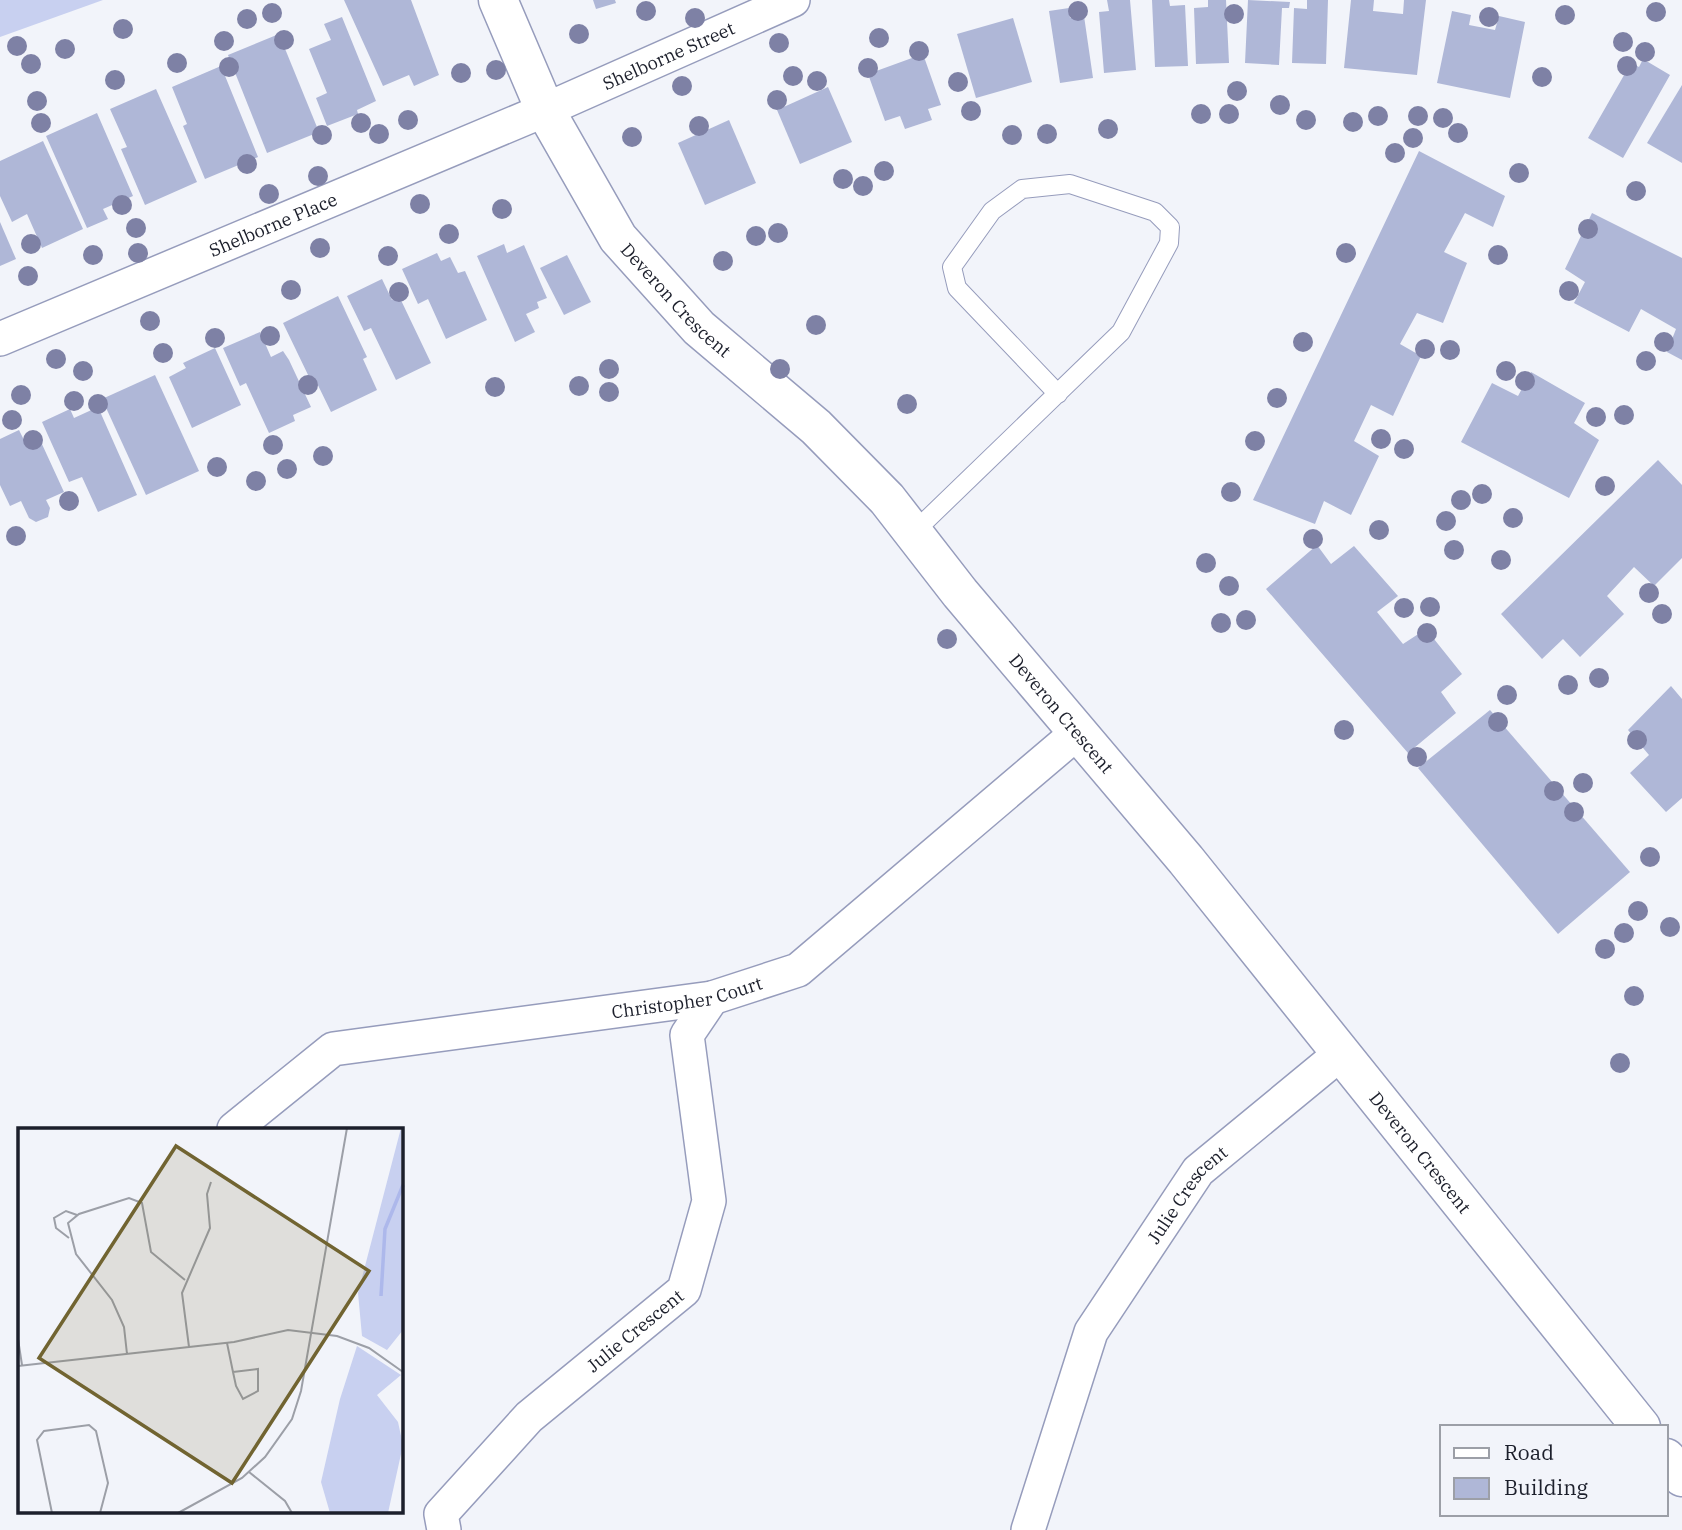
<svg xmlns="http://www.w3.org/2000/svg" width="1682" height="1530" font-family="'IBM Plex Serif',serif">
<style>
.green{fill:#c8d0f0}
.building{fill:#afb7d7}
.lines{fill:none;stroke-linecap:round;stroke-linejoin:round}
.service-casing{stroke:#969cbc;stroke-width:20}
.minor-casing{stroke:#969cbc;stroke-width:36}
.tertiary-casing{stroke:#969cbc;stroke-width:41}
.service{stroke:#fff;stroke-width:18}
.minor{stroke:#fff;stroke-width:33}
.tertiary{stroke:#fff;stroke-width:38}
.tree{fill:#7e81a5}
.labels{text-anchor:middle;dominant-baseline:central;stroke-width:6;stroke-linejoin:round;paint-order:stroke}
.street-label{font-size:18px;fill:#1c1f2b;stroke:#f2f4fa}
.inset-river{fill:none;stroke:#adb8eb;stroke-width:3.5}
.inset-road{fill:none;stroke:#9c9fa7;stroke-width:2}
.view{fill:#716431;fill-opacity:0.15;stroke:#716431;stroke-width:3.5}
.inset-edge{fill:none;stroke:#1c1f2b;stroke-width:3.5}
</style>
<rect width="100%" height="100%" fill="#f2f4fa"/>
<!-- green -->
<polygon class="green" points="0,0 103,0 0,37"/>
<!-- building -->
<g class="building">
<polygon points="344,0 411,0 439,75 414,86 409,75 383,86"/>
<polygon points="593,0 615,0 616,3 596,9"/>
<polygon points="1107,0 1130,0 1136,70 1104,73 1099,12 1109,11"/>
<polygon points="1152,0 1169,0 1170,6 1185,5 1188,66 1155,67"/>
<polygon points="1208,0 1226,0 1229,63 1196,64 1194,8 1208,7"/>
<polygon points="1248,0 1290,2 1289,8 1282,8 1279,65 1245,63"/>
<polygon points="1307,0 1328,0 1326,64 1292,63 1294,8 1307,9"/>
<polygon points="1351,0 1374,0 1373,11 1403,14 1404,0 1426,0 1417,75 1344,68"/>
<polygon points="1069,8 1070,18 1084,16 1093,78 1060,83 1049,11"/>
<polygon points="1452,11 1471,15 1469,25 1495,30 1499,16 1525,22 1510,98 1437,83"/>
<polygon points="342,17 376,101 357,110 358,114 327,126 316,98 327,93 309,49 331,40 324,24"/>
<polygon points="1013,18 1032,82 976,98 957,34"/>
<polygon points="279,34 319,132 267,153 228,55"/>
<polygon points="923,54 941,105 928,109 932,120 905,129 900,116 885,121 868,74"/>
<polygon points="1643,59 1670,75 1623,158 1588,138 1631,63 1639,67"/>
<polygon points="221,66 258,157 205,179 183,126 187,124 172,87"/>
<polygon points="1682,85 1682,163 1647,143"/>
<polygon points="828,87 852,142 800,164 777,110"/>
<polygon points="156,89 197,182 145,205 121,149 127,147 110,109"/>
<polygon points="97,113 133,196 103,209 108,219 87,228 46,136"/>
<polygon points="729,120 756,183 705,205 678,143"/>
<polygon points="43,141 83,229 42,248 27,214 12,222 0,196 0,161"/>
<polygon points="1419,151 1505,196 1493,227 1465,213 1444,252 1467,263 1443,323 1417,313 1400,344 1421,356 1393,416 1371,405 1354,441 1379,456 1351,515 1324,501 1315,524 1253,500"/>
<polygon points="1592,213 1682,258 1682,360 1667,352 1676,329 1641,309 1629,332 1574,303 1585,282 1565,269"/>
<polygon points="0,222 16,259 0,266"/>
<polygon points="504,244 507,253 524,245 547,298 537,302 539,308 526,314 535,332 515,342 477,256"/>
<polygon points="437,253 441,261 450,257 458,273 465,271 487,320 446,339 428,299 418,304 402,269"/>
<polygon points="567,255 591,302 564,315 540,268"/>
<polygon points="382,279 392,300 399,296 431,363 396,380 371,328 364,331 347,296"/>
<polygon points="338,296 367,357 363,359 377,390 331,412 314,377 310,379 283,323"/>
<polygon points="260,332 271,357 283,351 289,360 311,407 293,415 295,421 269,433 246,383 240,386 223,348"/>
<polygon points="215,348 241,405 192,428 169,377 186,368 183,363"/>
<polygon points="1531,372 1585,403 1574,423 1599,440 1569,498 1461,442 1492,383 1518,396"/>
<polygon points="155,375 199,471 146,495 102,399"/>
<polygon points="98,407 137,495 98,512 82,477 69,482 42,422 70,409 74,418"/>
<polygon points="19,430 24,440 30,438 34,445 41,442 64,492 46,500 50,508 48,517 36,522 29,518 21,501 10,506 0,485 0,439"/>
<polygon points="1658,460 1682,485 1682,558 1654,586 1634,567 1607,596 1624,614 1580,657 1563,639 1542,659 1501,614"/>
<polygon points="1317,545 1331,564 1354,546 1398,596 1377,612 1403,644 1426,629 1462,674 1441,692 1456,713 1408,753 1266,589"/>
<polygon points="1671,686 1682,699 1682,798 1666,812 1630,773 1649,755 1628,730"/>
<polygon points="1490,710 1630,872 1558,934 1418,768"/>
</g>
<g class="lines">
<defs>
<polyline id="service" points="913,533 1121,332 1169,243 1170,227 1155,212 1070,184 1022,189 992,211 952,267 957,288 1058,394"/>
<g id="minor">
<path id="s1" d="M0 339 545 110 793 0"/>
<path id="s2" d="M234 1129 333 1049 712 998 798 970 1078 732"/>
<path id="s3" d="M444 1530 441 1514 529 1417 684 1290 709 1201 687 1035 712 998"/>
<path id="s4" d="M1028 1530 1091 1332 1198 1171 1340 1054"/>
</g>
<g id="tertiary">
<path id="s5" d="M498 0 545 110 618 238 699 328 816 427 887 499 960 593 1186 860 1641 1427"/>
<polyline points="1666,1458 1682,1477"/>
</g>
</defs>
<!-- service casing -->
<use href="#service" class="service-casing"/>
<!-- minor casing -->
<use href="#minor" class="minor-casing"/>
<!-- tertiary casing -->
<use href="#tertiary" class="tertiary-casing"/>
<!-- service -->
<use href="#service" class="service"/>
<!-- minor -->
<use href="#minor" class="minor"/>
<!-- tertiary -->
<use href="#tertiary" class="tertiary"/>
</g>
<!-- trees -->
<g class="tree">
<circle cx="646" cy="11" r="10"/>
<circle cx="1078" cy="11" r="10"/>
<circle cx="1656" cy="12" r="10"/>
<circle cx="272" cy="13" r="10"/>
<circle cx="1234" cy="14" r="10"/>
<circle cx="1565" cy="15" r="10"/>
<circle cx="1489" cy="17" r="10"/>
<circle cx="695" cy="18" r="10"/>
<circle cx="247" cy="19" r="10"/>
<circle cx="123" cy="29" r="10"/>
<circle cx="579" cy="34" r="10"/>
<circle cx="879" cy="38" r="10"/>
<circle cx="284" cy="40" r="10"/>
<circle cx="224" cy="41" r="10"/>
<circle cx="1623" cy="42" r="10"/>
<circle cx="779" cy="43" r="10"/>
<circle cx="17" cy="46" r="10"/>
<circle cx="65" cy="49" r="10"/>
<circle cx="919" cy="51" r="10"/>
<circle cx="1645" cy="52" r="10"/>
<circle cx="177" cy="63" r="10"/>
<circle cx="31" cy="64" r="10"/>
<circle cx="1627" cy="66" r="10"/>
<circle cx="229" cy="67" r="10"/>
<circle cx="868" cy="68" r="10"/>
<circle cx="496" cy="70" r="10"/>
<circle cx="461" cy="73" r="10"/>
<circle cx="793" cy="76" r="10"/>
<circle cx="1542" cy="77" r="10"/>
<circle cx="115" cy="80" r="10"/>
<circle cx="817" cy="81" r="10"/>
<circle cx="958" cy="82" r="10"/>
<circle cx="682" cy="86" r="10"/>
<circle cx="1237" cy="91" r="10"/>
<circle cx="777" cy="100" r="10"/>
<circle cx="37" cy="101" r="10"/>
<circle cx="1280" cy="105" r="10"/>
<circle cx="971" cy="111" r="10"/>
<circle cx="1201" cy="114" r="10"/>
<circle cx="1229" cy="114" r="10"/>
<circle cx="1378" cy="116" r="10"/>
<circle cx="1418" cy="116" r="10"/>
<circle cx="1443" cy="118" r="10"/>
<circle cx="408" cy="120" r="10"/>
<circle cx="1306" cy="120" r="10"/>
<circle cx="1353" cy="122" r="10"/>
<circle cx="41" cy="123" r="10"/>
<circle cx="361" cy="123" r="10"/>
<circle cx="699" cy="126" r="10"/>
<circle cx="1108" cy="129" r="10"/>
<circle cx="1458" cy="133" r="10"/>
<circle cx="379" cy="134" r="10"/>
<circle cx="1047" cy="134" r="10"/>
<circle cx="322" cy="135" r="10"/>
<circle cx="1012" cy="135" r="10"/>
<circle cx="632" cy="137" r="10"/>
<circle cx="1413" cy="138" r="10"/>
<circle cx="1395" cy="153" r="10"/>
<circle cx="247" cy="164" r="10"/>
<circle cx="884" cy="171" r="10"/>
<circle cx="1519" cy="173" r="10"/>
<circle cx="318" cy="176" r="10"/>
<circle cx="843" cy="179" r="10"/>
<circle cx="863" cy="186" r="10"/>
<circle cx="1636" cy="191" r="10"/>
<circle cx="269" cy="194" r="10"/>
<circle cx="420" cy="204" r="10"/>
<circle cx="122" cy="205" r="10"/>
<circle cx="502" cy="209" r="10"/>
<circle cx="136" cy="228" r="10"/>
<circle cx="1588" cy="229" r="10"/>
<circle cx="778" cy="233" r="10"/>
<circle cx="449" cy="234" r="10"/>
<circle cx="756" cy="236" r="10"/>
<circle cx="31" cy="244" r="10"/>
<circle cx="320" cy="248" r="10"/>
<circle cx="138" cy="253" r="10"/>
<circle cx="1346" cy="253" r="10"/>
<circle cx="93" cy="255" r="10"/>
<circle cx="1498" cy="255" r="10"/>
<circle cx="388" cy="256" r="10"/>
<circle cx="723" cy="261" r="10"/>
<circle cx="28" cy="276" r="10"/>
<circle cx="291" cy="290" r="10"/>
<circle cx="1569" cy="291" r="10"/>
<circle cx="399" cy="292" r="10"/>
<circle cx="150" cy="321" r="10"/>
<circle cx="816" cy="325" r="10"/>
<circle cx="270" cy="336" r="10"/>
<circle cx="215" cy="338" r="10"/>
<circle cx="1303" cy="342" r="10"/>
<circle cx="1664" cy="342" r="10"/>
<circle cx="1425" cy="349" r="10"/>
<circle cx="1450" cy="350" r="10"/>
<circle cx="163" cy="353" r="10"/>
<circle cx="56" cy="359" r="10"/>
<circle cx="1646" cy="361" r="10"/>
<circle cx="609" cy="369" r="10"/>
<circle cx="780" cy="369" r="10"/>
<circle cx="83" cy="371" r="10"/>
<circle cx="1506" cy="371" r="10"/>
<circle cx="1525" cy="381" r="10"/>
<circle cx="308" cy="385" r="10"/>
<circle cx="579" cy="386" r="10"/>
<circle cx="495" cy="387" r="10"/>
<circle cx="609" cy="392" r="10"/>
<circle cx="21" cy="395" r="10"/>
<circle cx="1277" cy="398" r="10"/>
<circle cx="74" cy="401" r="10"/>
<circle cx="98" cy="404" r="10"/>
<circle cx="907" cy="404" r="10"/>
<circle cx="1624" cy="415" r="10"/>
<circle cx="1596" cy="417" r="10"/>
<circle cx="12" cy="420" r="10"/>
<circle cx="1381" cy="439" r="10"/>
<circle cx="33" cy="440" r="10"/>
<circle cx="1255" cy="441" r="10"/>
<circle cx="273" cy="445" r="10"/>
<circle cx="1404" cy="449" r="10"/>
<circle cx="323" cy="456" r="10"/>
<circle cx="217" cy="467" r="10"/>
<circle cx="287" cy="469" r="10"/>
<circle cx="256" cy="481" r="10"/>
<circle cx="1605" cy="486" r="10"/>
<circle cx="1231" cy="492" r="10"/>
<circle cx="1482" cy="494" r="10"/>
<circle cx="1461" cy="500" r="10"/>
<circle cx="69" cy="501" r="10"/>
<circle cx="1513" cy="518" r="10"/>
<circle cx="1446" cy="521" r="10"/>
<circle cx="1379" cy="530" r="10"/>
<circle cx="16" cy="536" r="10"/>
<circle cx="1313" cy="539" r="10"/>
<circle cx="1454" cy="550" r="10"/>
<circle cx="1501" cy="560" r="10"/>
<circle cx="1206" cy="563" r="10"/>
<circle cx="1229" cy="586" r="10"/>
<circle cx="1649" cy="593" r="10"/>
<circle cx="1430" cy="607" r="10"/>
<circle cx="1404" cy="608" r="10"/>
<circle cx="1662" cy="614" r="10"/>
<circle cx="1246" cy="620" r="10"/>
<circle cx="1221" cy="623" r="10"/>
<circle cx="1427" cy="633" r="10"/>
<circle cx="947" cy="639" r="10"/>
<circle cx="1599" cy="678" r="10"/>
<circle cx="1568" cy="685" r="10"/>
<circle cx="1507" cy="695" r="10"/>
<circle cx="1498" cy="722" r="10"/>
<circle cx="1344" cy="730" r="10"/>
<circle cx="1637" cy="740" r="10"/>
<circle cx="1417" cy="757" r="10"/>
<circle cx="1583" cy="783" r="10"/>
<circle cx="1554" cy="791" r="10"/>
<circle cx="1574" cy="812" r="10"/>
<circle cx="1650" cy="857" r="10"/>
<circle cx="1638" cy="911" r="10"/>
<circle cx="1670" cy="927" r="10"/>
<circle cx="1624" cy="933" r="10"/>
<circle cx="1605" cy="949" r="10"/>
<circle cx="1634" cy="996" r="10"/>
<circle cx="1620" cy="1063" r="10"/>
</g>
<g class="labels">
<!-- street labels -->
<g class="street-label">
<text stroke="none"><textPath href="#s1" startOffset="726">Shelborne Street</textPath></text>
<text stroke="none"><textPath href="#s1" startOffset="296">Shelborne Place</textPath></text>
<text stroke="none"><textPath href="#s5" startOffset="352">Deveron Crescent</textPath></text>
<text stroke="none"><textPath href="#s5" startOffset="919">Deveron Crescent</textPath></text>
<text stroke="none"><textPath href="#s2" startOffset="485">Christopher Court</textPath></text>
<text stroke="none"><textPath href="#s5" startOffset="1486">Deveron Crescent</textPath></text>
<text stroke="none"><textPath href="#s4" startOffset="376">Julie Crescent</textPath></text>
<text stroke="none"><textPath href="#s3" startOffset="284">Julie Crescent</textPath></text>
</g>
</g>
<!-- overview -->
<g transform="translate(18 1128)">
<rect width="385" height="385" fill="#f2f4fa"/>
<path d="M383 0 385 202 369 222 344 208 340 165ZM339 218 383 247 359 267 380 294 385 317 370 385H312L303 354 322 271Z" fill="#c8d0f0"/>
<path class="inset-river" d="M363 168 367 101 385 57"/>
<path class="inset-road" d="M51 110 38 100 36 90 48 83 59 87M0 211 4 237M209 215 215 244 218 258 225 271 240 263V241L215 244M171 219 164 165 192 100 189 66 193 54M109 226 106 199 94 172 58 126 50 95 61 86 111 70 124 75 133 124 167 152M0 238 216 214 270 202 319 208 351 220 385 244M231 344 267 373 274 385M34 385 19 312 26 303 71 297 78 303 90 355 82 385M160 385 224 350 247 329 274 291 283 263 329 0"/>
<path class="view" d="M158 18 351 143 214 355 21 230Z"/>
<rect width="385" height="385" class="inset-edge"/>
</g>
<!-- legend -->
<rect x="1440" y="1425" width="228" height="91" fill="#f2f4fa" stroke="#9c9fa7" stroke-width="2"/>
<rect x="1454" y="1448" width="35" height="10" fill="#ffffff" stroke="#9c9fa7" stroke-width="2"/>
<text x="1504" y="1460" font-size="21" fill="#1c1f2b">Road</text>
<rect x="1454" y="1478" width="35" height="21" fill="#afb7d7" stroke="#9c9fa7" stroke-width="2"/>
<text x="1504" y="1495" font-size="21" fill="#1c1f2b">Building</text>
</svg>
